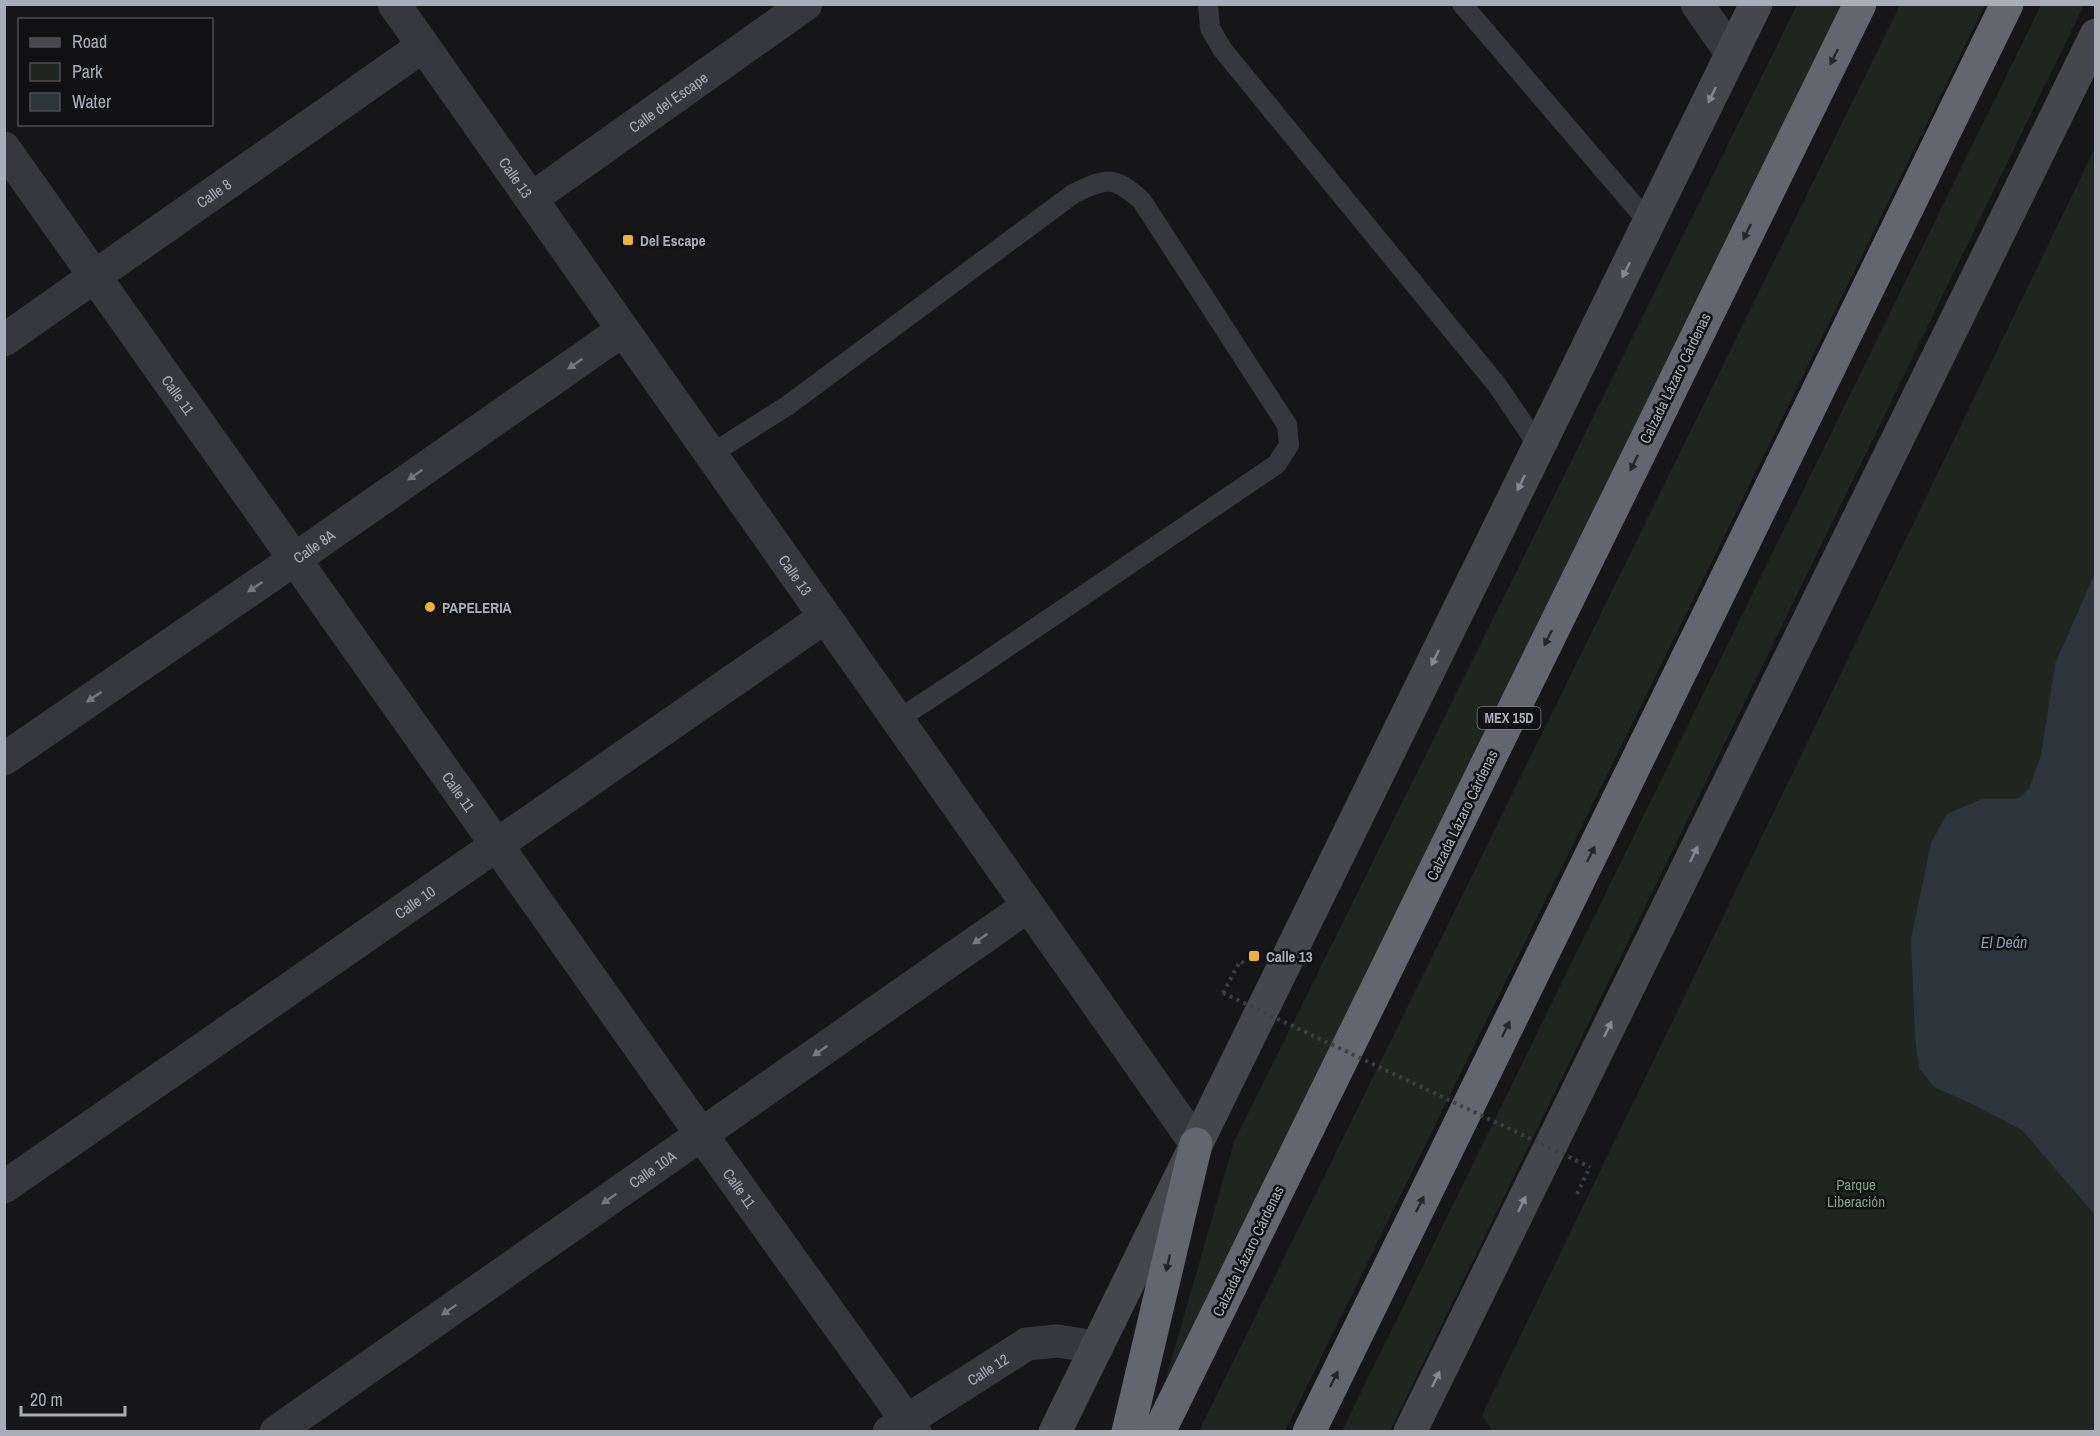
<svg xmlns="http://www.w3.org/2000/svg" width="2100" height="1436" font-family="'Archivo Narrow',sans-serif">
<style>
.green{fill:#1e261f}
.water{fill:#2c353c}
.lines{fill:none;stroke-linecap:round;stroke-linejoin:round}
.path{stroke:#3d3f44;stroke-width:4;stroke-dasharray:3 4.5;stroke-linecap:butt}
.lane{stroke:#37383d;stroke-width:20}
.street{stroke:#37383d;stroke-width:33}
.secondary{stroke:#45474d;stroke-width:33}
.highway{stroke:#63666e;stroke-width:33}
.path-bridge{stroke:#3d3f44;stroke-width:4;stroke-dasharray:3 4.5;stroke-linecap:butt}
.oneway{fill:#26262a}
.oneway2{fill:#858993}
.oneway3{fill:#757881}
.poi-dot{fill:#f2b134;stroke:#111113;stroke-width:2}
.labels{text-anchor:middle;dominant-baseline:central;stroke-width:5;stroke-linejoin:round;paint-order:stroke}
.shield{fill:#111113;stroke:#7b7e86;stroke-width:1.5}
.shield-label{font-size:14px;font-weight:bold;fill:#a8adb8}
.street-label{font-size:15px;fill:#a8adb8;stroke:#111113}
.poi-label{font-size:15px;font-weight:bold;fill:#a8adb8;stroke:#111113;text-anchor:start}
.park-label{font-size:15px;fill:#7fa381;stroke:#111113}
.water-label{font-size:16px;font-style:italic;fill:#7f9bb3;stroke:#111113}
</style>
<rect width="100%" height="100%" fill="#161618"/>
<!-- green -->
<g class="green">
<polygon points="1797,5 1846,5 1165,1382 1234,1142"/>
<polygon points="1900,5 1985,5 1285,1431 1199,1431"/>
<polygon points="2041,5 2084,5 1390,1431 1342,1431"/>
<polygon points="2095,148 2095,1431 1493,1432 1482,1415"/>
</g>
<!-- water -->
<polygon class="water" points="2095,573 2095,1215 2022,1130 1970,1103 1934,1087 1919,1068 1915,1037 1911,939 1931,843 1947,814 1982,799 2017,799 2029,789 2041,755 2055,664"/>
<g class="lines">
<!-- path -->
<g class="path">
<polyline points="1223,993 1240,961 1247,965"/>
<polyline points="1577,1194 1590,1167"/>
</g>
<!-- lane -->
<g class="lane">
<polyline points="1208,4 1210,28 1222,49 1497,385 1539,447"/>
<polyline points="1462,4 1649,223"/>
<path d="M711 454 787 406 1073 194C1106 178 1114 175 1142 201L1287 425 1289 445 1277 464 972 671 897 720"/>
</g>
<!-- street -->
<g class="street">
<path id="s1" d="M394 4 1196 1144"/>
<polyline points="1697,4 1732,54"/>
<path id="s2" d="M4 148 701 1134 915 1432"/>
<path id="s3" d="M531 199 806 4"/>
<path id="s4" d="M4 340 423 46"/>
<path id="s5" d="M4 759 295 559 623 330"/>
<path id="s6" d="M4 1187 825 617"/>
<path id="s7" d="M276 1432 1028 906"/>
<path id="s8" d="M889 1432 1027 1344 1057 1341 1097 1347"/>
</g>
<!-- secondary -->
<g class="secondary">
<polyline points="1055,1432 1756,4"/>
<polyline points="1410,1432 2096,35"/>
</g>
<!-- highway -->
<g class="highway">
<polyline points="1128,1432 1196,1144"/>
<polyline points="1159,1432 1860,4"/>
<polyline points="1309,1432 2007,4"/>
</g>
<!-- path-bridge -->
<polyline class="path-bridge" points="1223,993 1590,1167"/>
</g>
<!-- one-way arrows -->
<defs><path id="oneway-solid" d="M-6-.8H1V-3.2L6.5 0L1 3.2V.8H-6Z" transform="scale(1.5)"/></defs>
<g class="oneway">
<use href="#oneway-solid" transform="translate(1834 57) rotate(116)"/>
<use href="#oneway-solid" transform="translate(1747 232) rotate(116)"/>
<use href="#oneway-solid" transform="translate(1634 463) rotate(116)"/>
<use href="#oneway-solid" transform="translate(1548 638) rotate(116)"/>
<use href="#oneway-solid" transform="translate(1591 854) rotate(-64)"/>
<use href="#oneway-solid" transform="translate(1506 1029) rotate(-64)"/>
<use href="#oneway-solid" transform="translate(1420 1204) rotate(-64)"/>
<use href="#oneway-solid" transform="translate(1168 1263) rotate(103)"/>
<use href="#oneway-solid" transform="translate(1334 1379) rotate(-64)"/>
</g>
<g class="oneway2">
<use href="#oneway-solid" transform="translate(1712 95) rotate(116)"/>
<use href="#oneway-solid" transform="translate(1626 270) rotate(116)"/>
<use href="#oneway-solid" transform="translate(1521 483) rotate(116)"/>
<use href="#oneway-solid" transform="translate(1435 658) rotate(116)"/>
<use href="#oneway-solid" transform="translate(1694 854) rotate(-64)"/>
<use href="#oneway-solid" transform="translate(1608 1029) rotate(-64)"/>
<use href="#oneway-solid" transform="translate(1522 1204) rotate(-64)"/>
<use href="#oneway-solid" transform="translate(1436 1379) rotate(-64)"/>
</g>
<g class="oneway3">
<use href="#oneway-solid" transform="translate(575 364) rotate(145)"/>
<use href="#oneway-solid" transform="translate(415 475) rotate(145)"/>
<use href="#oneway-solid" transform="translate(255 587) rotate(146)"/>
<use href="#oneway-solid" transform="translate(94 697) rotate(146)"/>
<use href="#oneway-solid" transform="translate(980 939) rotate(145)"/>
<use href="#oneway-solid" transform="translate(820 1051) rotate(145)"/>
<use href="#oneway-solid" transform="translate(609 1199) rotate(145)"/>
<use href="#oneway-solid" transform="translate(449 1310) rotate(145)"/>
</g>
<!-- markers -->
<g class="poi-dot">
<rect x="622" y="234" width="12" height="12" rx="3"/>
<circle cx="430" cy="607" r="6"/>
<rect x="1248" y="950" width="12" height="12" rx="3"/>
</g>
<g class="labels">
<!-- shield labels -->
<rect class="shield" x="1477.5" y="707" width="63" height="22" rx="4.5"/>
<g class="shield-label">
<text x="1509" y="718">MEX 15D</text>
</g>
<!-- street labels -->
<g class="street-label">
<text stroke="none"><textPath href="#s3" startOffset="168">Calle del Escape</textPath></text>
<text stroke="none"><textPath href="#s1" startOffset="212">Calle 13</textPath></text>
<text stroke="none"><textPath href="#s4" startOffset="256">Calle 8</textPath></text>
<text transform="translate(1675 378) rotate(-64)">Calzada Lázaro Cárdenas</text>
<text stroke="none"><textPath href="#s2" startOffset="302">Calle 11</textPath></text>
<text stroke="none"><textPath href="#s5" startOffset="376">Calle 8A</textPath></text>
<text stroke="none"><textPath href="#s1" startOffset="698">Calle 13</textPath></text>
<text stroke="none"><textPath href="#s2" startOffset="788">Calle 11</textPath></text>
<text transform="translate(1462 815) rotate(-64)">Calzada Lázaro Cárdenas</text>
<text stroke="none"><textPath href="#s6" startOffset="500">Calle 10</textPath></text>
<text stroke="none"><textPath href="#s7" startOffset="459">Calle 10A</textPath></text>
<text stroke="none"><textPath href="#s2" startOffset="1274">Calle 11</textPath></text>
<text transform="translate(1248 1251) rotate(-64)">Calzada Lázaro Cárdenas</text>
<text stroke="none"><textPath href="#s8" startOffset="117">Calle 12</textPath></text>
</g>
<!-- poi labels -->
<g class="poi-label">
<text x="640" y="240">Del Escape</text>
<text x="442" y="607">PAPELERIA</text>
<text x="1266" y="956">Calle 13</text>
</g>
<!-- park labels -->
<g class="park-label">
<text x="1856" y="1184">Parque<tspan x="1856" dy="17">Liberación</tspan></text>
</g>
<!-- water labels -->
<g class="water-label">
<text x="2004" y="942">El Deán</text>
</g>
</g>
<!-- border -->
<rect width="2100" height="1436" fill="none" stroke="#a8adb8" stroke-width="12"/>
<!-- legend -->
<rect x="18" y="18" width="195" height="108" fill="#111113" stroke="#4d4f55" stroke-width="1.5"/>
<rect x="30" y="38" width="30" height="9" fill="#45474d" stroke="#4d4f55" stroke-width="1.5"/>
<text x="72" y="48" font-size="18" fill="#a8adb8">Road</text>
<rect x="30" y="63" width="30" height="18" fill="#1e261f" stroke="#4d4f55" stroke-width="1.5"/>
<text x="72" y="78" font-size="18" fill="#a8adb8">Park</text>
<rect x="30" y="93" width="30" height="18" fill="#2c353c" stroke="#4d4f55" stroke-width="1.5"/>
<text x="72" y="108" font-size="18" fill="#a8adb8">Water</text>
<!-- scale -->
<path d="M21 1406v9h104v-9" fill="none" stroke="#a8adb8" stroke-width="3"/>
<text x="30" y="1406" font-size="18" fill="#a8adb8" stroke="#111113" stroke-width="4.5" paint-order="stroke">20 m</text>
</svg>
